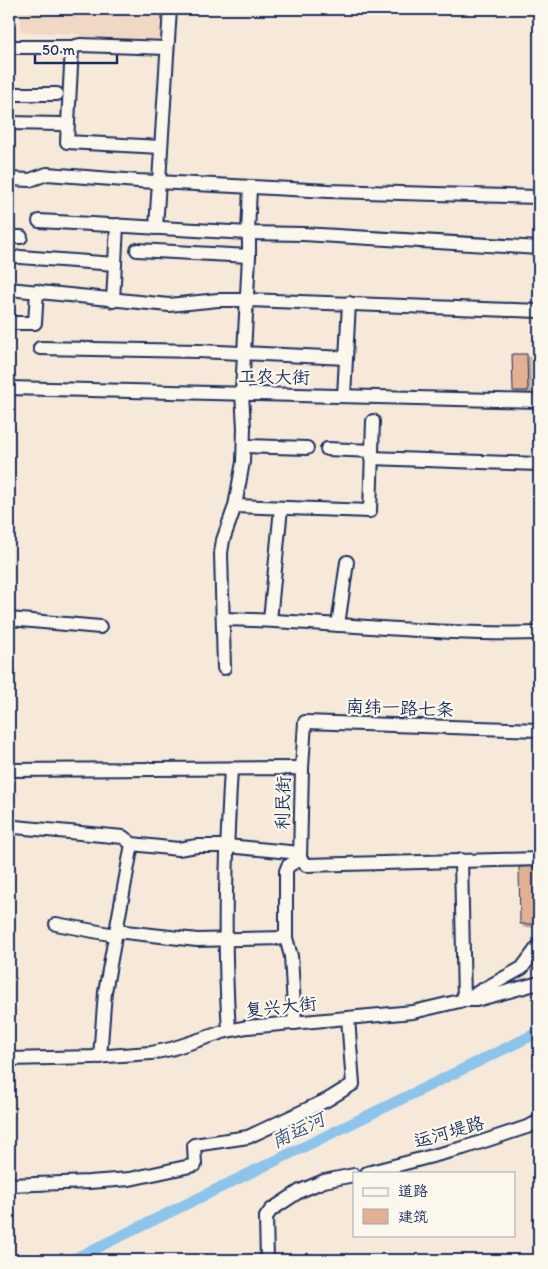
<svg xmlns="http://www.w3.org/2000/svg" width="548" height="1269" font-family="Itim,'LXGW WenKai TC',sans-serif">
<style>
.built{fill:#f0d8c5}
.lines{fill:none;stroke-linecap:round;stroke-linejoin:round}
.canal{stroke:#8dc4eb;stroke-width:11}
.building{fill:#e2b194;stroke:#1b2f5e;filter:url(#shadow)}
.minor-casing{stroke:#1b2f5e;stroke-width:16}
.minor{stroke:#fbf7ec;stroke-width:12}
.labels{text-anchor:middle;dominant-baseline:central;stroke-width:4.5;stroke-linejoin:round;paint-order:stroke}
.street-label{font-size:18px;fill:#1b2f5e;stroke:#fbf7ec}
.water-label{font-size:19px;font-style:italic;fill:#385481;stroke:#fbf7ec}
</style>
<defs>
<filter id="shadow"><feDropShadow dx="3" dy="3" stdDeviation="0" flood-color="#0004"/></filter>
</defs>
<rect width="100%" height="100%" fill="#f6e9da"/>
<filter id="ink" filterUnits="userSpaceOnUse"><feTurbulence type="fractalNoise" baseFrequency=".02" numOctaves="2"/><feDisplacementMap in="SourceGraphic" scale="10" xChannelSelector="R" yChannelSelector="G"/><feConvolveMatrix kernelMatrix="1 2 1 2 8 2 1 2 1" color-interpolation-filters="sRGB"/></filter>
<g filter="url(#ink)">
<!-- built -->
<polygon class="built" points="20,9 167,9 165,43 80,40 79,34 21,32"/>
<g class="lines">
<!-- canal -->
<polyline class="canal" points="72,1260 539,1032"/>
</g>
<!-- building -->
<g class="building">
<polygon points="512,354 527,354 528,391 513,391"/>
<polygon points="536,866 537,924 520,924 519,867"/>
</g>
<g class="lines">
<defs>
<g id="minor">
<polyline points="9,47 72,47 80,45 167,48"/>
<polyline points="72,47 67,142 161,147"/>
<polyline points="9,94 57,94"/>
<polyline points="9,123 60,124"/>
<polyline points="9,179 30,180 47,174 138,181 329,191 539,197"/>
<polyline points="39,221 248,233 303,234 539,248"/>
<polyline points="156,228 170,9"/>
<polyline points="9,237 21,237"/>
<polyline points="137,250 249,256"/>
<polyline points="20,257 115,264"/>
<polyline points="9,289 169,305 218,300 247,300 539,311"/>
<polyline points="113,301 117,225"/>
<polyline points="9,323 35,323 37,291"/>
<polyline points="40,348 198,351 346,358"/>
<polyline points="9,388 539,401"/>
<polyline points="344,396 349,303"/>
<polyline points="244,446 307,448"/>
<polyline points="327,449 372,451"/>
<polyline points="371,458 539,464"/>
<polyline points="235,506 370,511 373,421"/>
<polyline points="9,619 100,627"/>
<path d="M223 619C329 621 434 636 539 633"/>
<polyline points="270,620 281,508"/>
<polyline points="338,625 347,562"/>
<polyline points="224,668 221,553 223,540 235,506 243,462 244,428 242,393 249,256 249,241 248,233 250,187"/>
<polyline points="302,768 305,722 539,730"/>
<polyline points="9,770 302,768 300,859 306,865 539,859"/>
<polyline points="15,827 123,837 132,844 178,849 197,846 227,846 300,853"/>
<polyline points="461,860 464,1000 476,1000 539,983"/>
<polyline points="56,924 115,935"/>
<polyline points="116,931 197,940 286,938"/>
<polyline points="295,1023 291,956 286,938 286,871 288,866 300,859"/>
<path d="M229 1030C223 943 226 856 231 769"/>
<polyline points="100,1057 105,992 132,844"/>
<polyline points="9,1059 93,1057 151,1053 171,1049 223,1032 247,1027 413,1012 464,1000 522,968 539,945"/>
<polyline points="367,1173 463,1148 530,1126 539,1121"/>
<polyline points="9,1185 89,1182 130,1179 195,1165 194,1145 248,1137 327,1100 353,1084 348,1018"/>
<polyline points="267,1260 266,1217 271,1210 300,1191 324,1181 354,1175"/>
</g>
</defs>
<!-- minor casing -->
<use href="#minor" class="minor-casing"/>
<!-- minor -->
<use href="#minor" class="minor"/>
</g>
</g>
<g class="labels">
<!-- street labels -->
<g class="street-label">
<text transform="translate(274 377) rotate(1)">工农大街</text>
<text transform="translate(400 708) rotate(2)">南纬一路七条</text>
<text transform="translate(283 803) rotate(-89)">利民街</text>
<text transform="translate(281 1007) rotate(-6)">复兴大街</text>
<text transform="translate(449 1132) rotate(-16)">运河堤路</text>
</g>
<!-- water labels -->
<g class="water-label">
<text transform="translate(298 1130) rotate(-26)">南运河</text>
</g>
</g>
<!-- margin -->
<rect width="548" height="1269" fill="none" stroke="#fbf7ec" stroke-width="30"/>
<rect x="15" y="15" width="518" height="1239" fill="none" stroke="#1b2f5e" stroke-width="2" filter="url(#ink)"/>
<!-- legend -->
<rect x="353" y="1172" width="162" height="65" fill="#fbf7ec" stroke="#a1a7b3"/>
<rect x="363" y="1188" width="25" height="8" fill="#fbf7ec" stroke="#a1a7b3"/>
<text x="398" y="1196" font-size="15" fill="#1b2f5e">道路</text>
<rect x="363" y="1209" width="25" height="15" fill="#e2b194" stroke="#a1a7b3"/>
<text x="398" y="1222" font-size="15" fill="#1b2f5e">建筑</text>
<!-- scale -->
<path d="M35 55v8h82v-8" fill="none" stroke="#1b2f5e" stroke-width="2.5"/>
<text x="42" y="55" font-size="15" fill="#1b2f5e" stroke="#fbf7ec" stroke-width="4" paint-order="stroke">50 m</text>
</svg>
